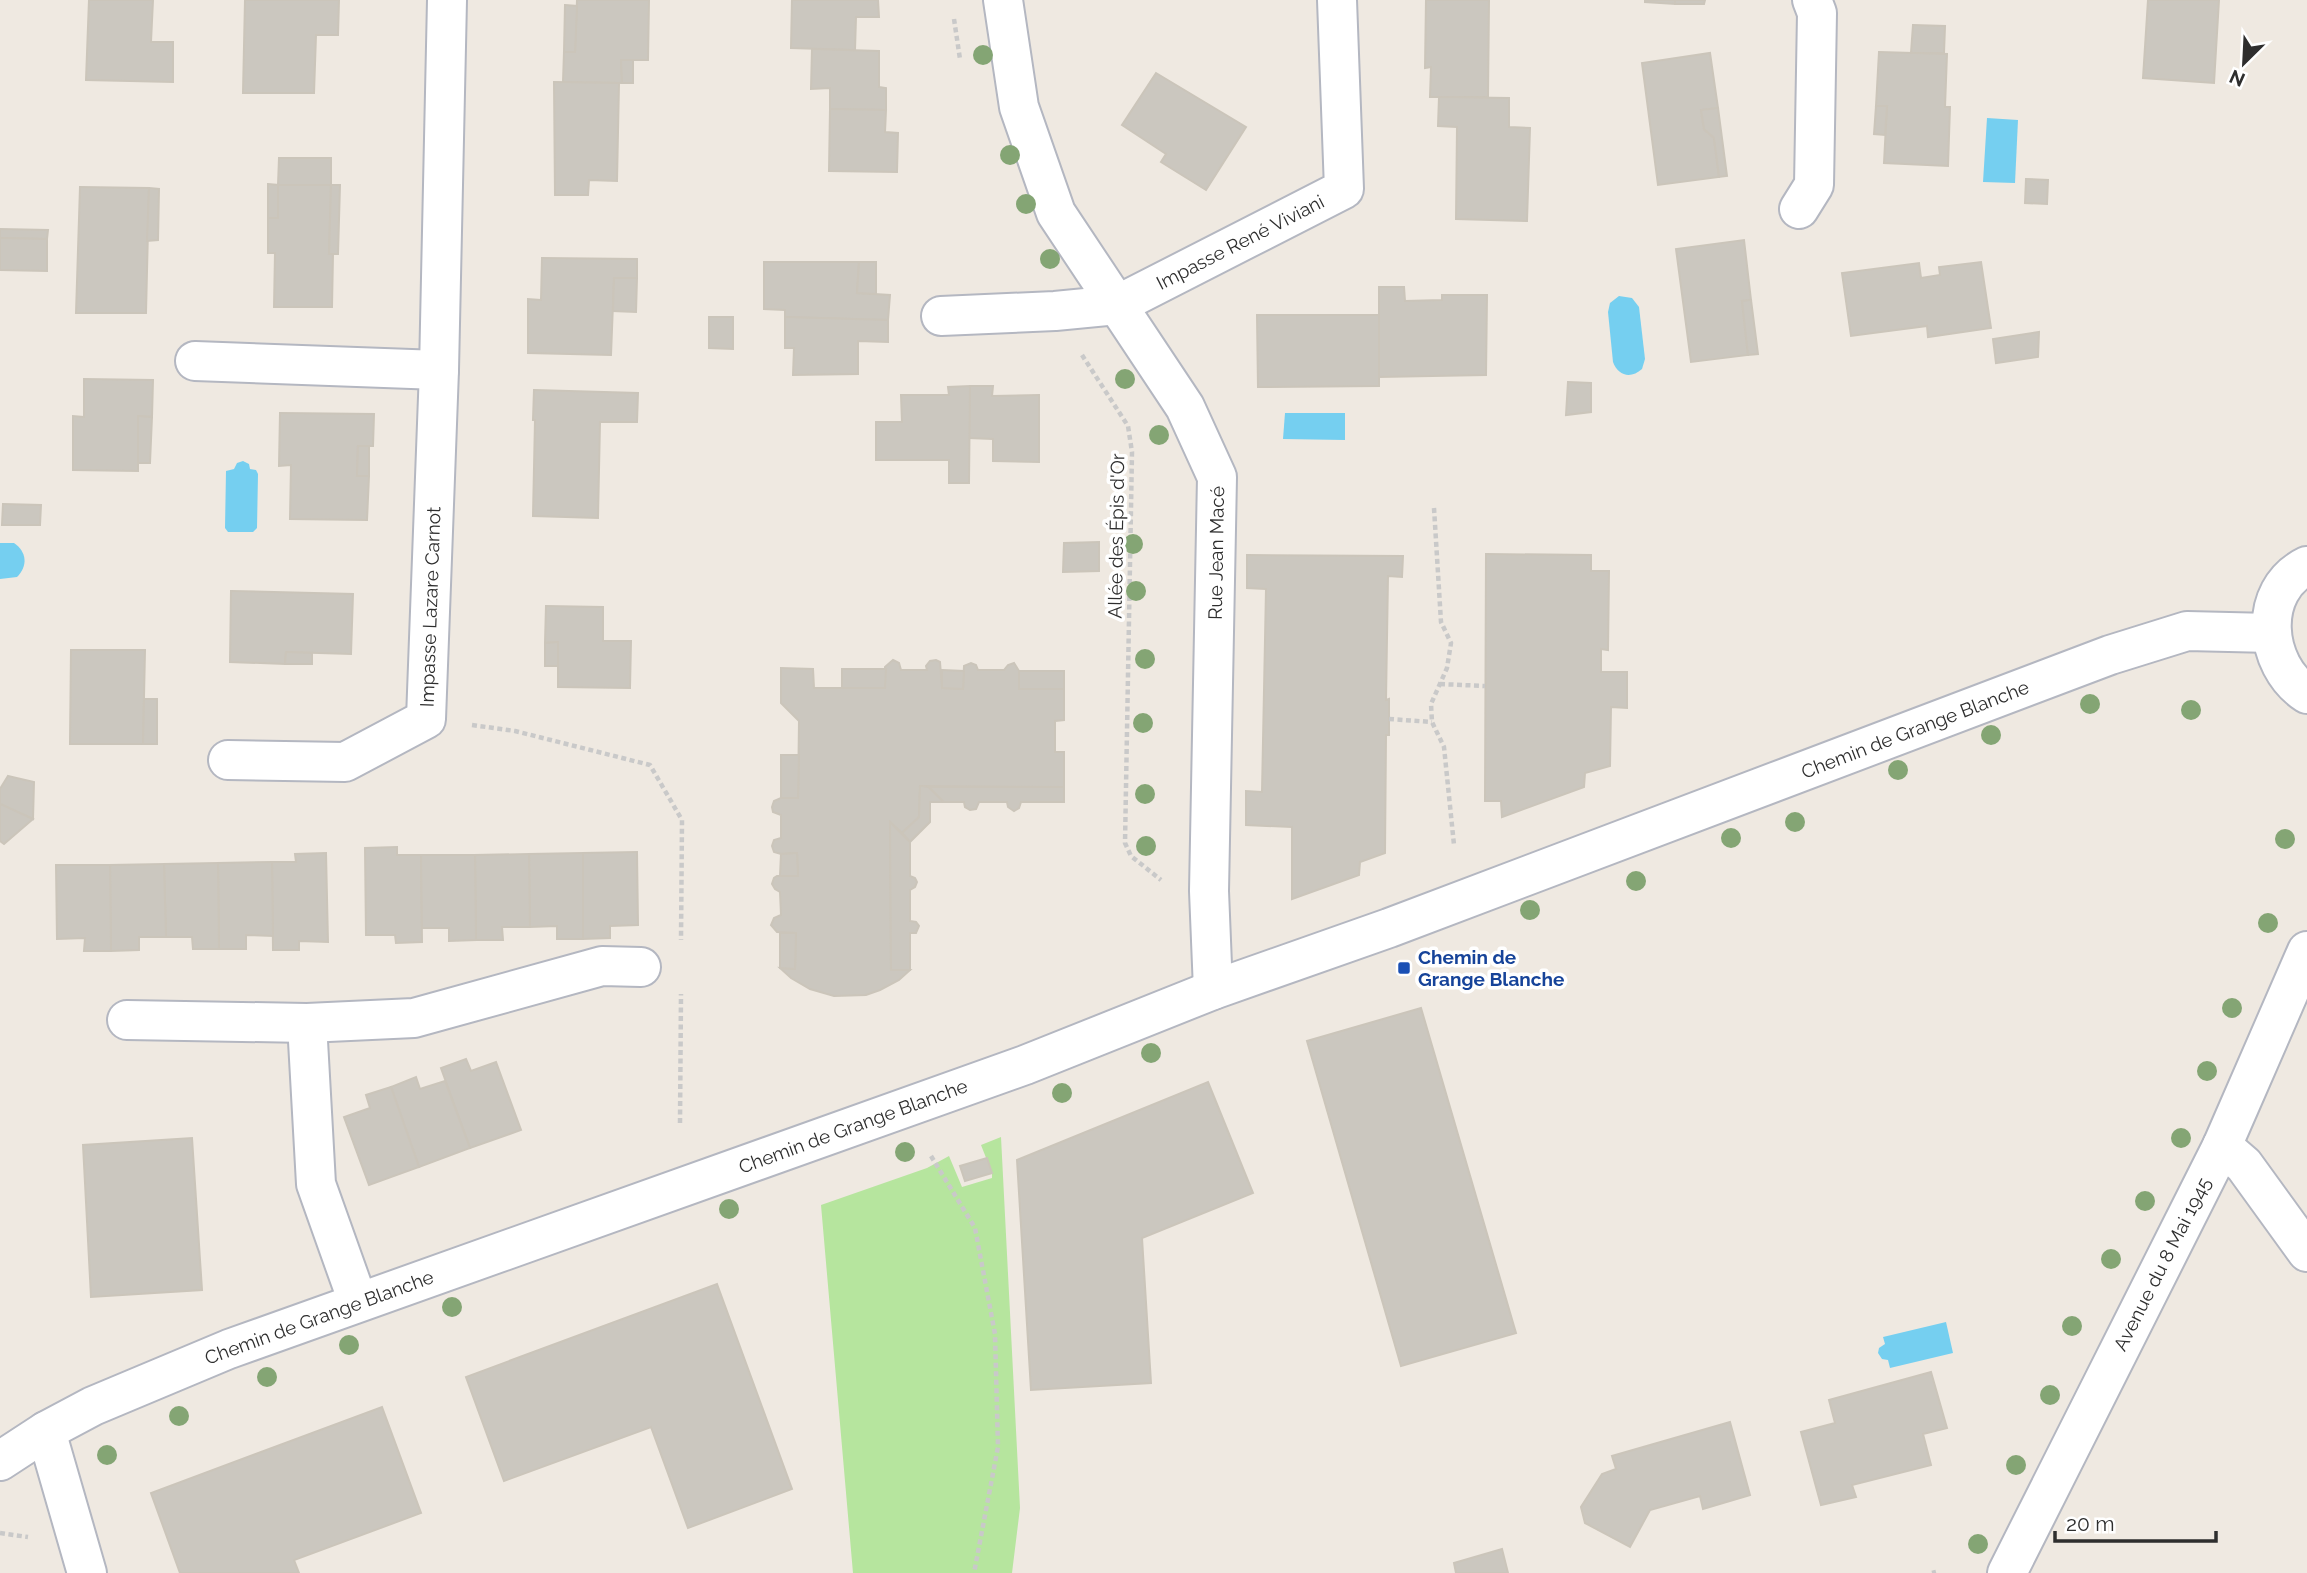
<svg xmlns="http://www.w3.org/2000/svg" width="2307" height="1573" font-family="Raleway,sans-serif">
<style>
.green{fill:#b6e59e}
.water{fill:#75cff0}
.building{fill:#cbc7bf;stroke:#cbc5ba;stroke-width:2}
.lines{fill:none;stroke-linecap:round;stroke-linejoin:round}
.minor-casing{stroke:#b4b7c1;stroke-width:42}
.path{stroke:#c9c9c9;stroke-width:4.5;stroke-dasharray:5 3.5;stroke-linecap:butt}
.minor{stroke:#fff;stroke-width:38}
.tree{fill:#84a574}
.transit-dot{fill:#1a4fb4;stroke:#fff;stroke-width:2.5}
.labels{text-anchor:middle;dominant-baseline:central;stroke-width:7;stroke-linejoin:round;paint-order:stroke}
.street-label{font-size:19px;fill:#2e2e2e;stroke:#fff}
.transit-label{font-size:19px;font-weight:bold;fill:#164399;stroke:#fff;text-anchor:start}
</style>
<rect width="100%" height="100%" fill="#efe9e1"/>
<!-- green -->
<polygon class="green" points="1001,1137 1020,1508 1012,1573 853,1573 821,1205 927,1168 949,1156 962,1187 992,1178 992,1173 981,1145"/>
<!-- water -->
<g class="water">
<polygon points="1987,118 2018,120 2015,183 1983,182"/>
<path d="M1619 296 1632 298 1639 307 1645 359 1642 369C1631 379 1618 376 1613 362L1608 312 1610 303Z"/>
<polygon points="1285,413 1345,413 1345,440 1283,439"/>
<polygon points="243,461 249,464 250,469 256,470 258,474 257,528 253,532 228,532 225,528 226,471 234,469 237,463"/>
<path d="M0 543H14C27 552 28 566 17 577L0 579Z"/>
<polygon points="1946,1322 1953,1353 1890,1368 1888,1360 1882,1359 1878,1353 1879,1348 1885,1344 1883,1337"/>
</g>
<!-- building -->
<g class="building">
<polygon points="89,0 153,0 151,42 173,42 173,82 86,80"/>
<polygon points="245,0 339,0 338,35 316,35 314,93 243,93"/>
<polygon points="577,0 649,0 648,60 621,60 622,83 563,82 564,52 575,52"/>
<polygon points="792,0 878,0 879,17 856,17 855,50 791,48"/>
<polygon points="1426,0 1489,0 1488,97 1430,97 1431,67 1425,68"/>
<polygon points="1645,0 1675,0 1675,4 1645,2"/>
<polygon points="1675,0 1705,0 1704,4 1675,4"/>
<polygon points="2148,0 2219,0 2214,83 2143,78"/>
<polygon points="565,5 577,6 575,52 564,52"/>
<polygon points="1913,25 1945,26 1944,53 1911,53"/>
<polygon points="812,49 879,51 879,87 886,88 886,110 830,109 830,88 811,89"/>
<polygon points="1879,52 1947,54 1945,107 1950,107 1948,166 1884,163 1887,106 1876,106"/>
<polygon points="1710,53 1718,108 1701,110 1704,129 1714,138 1719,177 1658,185 1642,63"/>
<polygon points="621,60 633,60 633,83 622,83"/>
<polygon points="1156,73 1246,127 1206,190 1161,162 1166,154 1122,125"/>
<polygon points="554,82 619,83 617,181 589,180 588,195 555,195"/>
<polygon points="1439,97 1509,98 1509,127 1530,128 1527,221 1456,219 1457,127 1438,126"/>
<polygon points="1876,106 1887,106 1885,135 1874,134"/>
<polygon points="1718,108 1727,176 1719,177 1714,138 1704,129 1701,110"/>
<polygon points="830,109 886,110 885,132 898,133 897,172 829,171"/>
<polygon points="279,158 331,158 331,185 278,185"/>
<polygon points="2026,179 2048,180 2047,204 2025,203"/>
<polygon points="268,184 278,185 278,218 268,218"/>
<polygon points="278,185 331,185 329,254 333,254 332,307 274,307 275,253 268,253 268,218 278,218"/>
<polygon points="331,185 340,185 338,254 329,254"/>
<polygon points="80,187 149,188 146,313 76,313"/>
<polygon points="149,188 159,189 158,240 147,241"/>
<polygon points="0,229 48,230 47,239 0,238"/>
<polygon points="0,238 47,239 47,271 0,270"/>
<polygon points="1744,240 1751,300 1742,301 1748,355 1691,362 1676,249"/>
<polygon points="542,258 637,259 637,278 614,278 611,355 528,353 528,299 541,300"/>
<polygon points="764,262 859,262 857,293 890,295 888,320 785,317 785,310 764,309"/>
<polygon points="859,262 876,262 876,294 857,293"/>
<polygon points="1981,262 1991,328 1928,337 1927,326 1851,336 1842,273 1919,263 1921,278 1940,275 1939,267"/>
<polygon points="614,278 637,278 636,312 613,311"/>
<polygon points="1379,287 1404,287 1405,301 1442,300 1442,295 1487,295 1486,375 1379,377"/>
<polygon points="1751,300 1758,354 1748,355 1742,301"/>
<polygon points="1257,315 1379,315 1379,386 1258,387"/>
<polygon points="709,317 733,317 733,349 709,348"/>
<polygon points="785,317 888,320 888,342 858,341 858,374 793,375 794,348 785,348"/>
<polygon points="2039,332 2038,357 1996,363 1993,339"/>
<polygon points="84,379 153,380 152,417 138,416 138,471 73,470 73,416 84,417"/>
<polygon points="1568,382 1591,383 1591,412 1566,415"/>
<polygon points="970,386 993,386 992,396 1039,395 1039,462 993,461 993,439 969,438"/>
<polygon points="970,386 969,483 949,483 949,460 876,460 876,422 902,422 901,395 949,395 948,387"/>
<polygon points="534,390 638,393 637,422 600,422 598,518 533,516 535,420 533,420"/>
<polygon points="280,413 374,414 373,446 358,446 357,476 369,476 367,520 290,519 291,465 279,466"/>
<polygon points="138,416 152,417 150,463 138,463"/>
<polygon points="358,446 369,446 369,476 357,476"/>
<polygon points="3,504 41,505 40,525 2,525"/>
<polygon points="1099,542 1099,571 1063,572 1064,543"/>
<polygon points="1486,554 1591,555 1591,571 1609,571 1608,650 1601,649 1601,672 1627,672 1627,708 1611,707 1610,766 1585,773 1584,787 1502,817 1501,801 1485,801"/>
<polygon points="1247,555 1403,556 1402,577 1388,576 1386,700 1389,699 1389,735 1386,735 1385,853 1360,862 1359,875 1292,899 1292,827 1246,825 1246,791 1262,792 1266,589 1247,588"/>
<polygon points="231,591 353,594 351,654 286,652 285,664 230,662"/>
<polygon points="546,606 603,607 603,641 631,641 630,688 558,687 558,642 545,643"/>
<polygon points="558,642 558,666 545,666 545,643"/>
<polygon points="71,650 145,650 143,744 70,744"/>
<polygon points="286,652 312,653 312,664 285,664"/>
<polygon points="893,660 899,663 901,670 927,670 926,666 930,661 936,660 940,662 942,688 963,689 964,666 971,663 976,665 978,670 1004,670 1008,665 1014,663 1019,671 1019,689 1064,689 1064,720 1055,721 1055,752 1064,752 1064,787 920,786 919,817 902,833 890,822 891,970 910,970 899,980 880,990 866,995 834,996 810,989 791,978 780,968 795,969 796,933 777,932 771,925 774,918 781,915 780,892 775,889 772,884 774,878 777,876 798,876 797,853 781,854 774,852 772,846 774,840 781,838 781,815 773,812 772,807 774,801 781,798 798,798 799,721 781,703 781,668 813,669 814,688 885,688 885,667"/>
<polygon points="842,669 886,669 885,688 842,688"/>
<polygon points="942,670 964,671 963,689 942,688"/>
<rect x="1019" y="671" width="45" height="18"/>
<polygon points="144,699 157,699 157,744 143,744"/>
<polygon points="781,755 799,755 798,798 781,798"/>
<polygon points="8,776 34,782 33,819 0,804 0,789"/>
<polygon points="920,786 929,787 944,802 930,802 930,822 910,842 902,833 919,817"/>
<polygon points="929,787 1064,787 1064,802 1021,802 1019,808 1014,811 1008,807 1007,802 979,802 976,809 970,810 965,807 964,802 944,802"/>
<polygon points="0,804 33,819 4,844 0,841"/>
<polygon points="890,822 910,842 910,876 915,878 917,882 915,887 910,890 910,921 916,922 919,926 916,933 910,933 910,970 891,970"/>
<polygon points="397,847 397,855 421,855 422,942 396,943 395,935 366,935 365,848"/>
<polygon points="637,852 638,925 610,926 610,938 583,939 583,853"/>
<polygon points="326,853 328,942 299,941 299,950 273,950 272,862 296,862 295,854"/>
<polygon points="583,853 583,939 557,939 557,926 530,927 529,854"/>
<polygon points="797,853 798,876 780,876 781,854"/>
<polygon points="529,854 530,927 502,927 503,940 476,940 475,855"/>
<polygon points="421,855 475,855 476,940 449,941 449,928 422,928"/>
<polygon points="272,862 273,936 246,935 246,949 219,949 218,863"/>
<polygon points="218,863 219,949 193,949 192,937 166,937 164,864"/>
<polygon points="164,864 166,937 139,937 139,950 111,951 110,865"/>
<polygon points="56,865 110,865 111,951 84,951 85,938 57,939"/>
<polygon points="780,933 796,933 795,969 780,968"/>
<polygon points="1421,1008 1516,1333 1401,1366 1307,1041"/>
<polygon points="466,1059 471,1071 496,1062 521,1130 470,1148 441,1068"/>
<polygon points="416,1077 420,1089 445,1081 470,1148 419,1167 391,1087"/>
<polygon points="1208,1082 1253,1193 1142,1238 1151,1383 1031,1390 1017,1160"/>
<polygon points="391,1087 419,1167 369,1185 344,1117 370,1108 366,1095"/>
<polygon points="192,1138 202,1290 91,1297 83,1145"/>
<polygon points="987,1158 992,1173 965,1181 960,1166"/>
<polygon points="717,1284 792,1489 688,1528 651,1427 504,1481 466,1377"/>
<polygon points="1931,1372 1947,1428 1923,1434 1931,1465 1852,1485 1856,1497 1821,1505 1801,1432 1835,1423 1829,1400"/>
<polygon points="382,1407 421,1513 294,1560 299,1573 180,1573 151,1493"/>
<polygon points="1730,1422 1750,1495 1703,1509 1700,1496 1650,1510 1630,1547 1585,1523 1581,1507 1602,1474 1616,1469 1612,1456"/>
<polygon points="1502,1549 1508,1573 1456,1573 1454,1563"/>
</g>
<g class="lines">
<defs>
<g id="minor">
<polyline points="1003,0 1019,107 1056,213 1185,407 1217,477 1209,891 1213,990"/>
<polyline points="1799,209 1814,185 1817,13 1812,0"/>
<polyline points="941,316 1055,311 1117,305 1344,189 1337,0"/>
<polyline points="195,361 439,370"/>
<path d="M2307 566C2257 590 2263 665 2307 694"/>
<polyline points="228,760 345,762 426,719 439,370 447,0"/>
<polyline points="127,1020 307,1023 414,1018 602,966 641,967"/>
<polyline points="307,1023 316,1184 358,1302"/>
<polyline points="2222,1146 2244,1165 2307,1252"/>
<polyline points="46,1431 87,1573"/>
<polyline points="0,1461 46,1431 93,1406 229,1349 1025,1065 1213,990 1389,928 2110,655 2187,631 2271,633"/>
<polyline points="2007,1573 2222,1146 2307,951"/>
</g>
</defs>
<!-- minor casing -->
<use href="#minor" class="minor-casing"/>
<!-- path -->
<g class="path">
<polyline points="954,19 960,59"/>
<polyline points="1082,355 1128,426 1132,452 1125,843 1131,856 1161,880"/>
<polyline points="1434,508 1441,622 1451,643 1447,668 1431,704 1432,722 1444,747 1454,845"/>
<polyline points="1440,684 1485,686"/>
<polyline points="1389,719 1432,722"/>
<polyline points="472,725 515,731 650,765 682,820 681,940"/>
<polyline points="680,1123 681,994"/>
<polyline points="931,1156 975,1228 995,1334 998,1447 974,1573"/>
<polyline points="0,1533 28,1537"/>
<polyline points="1932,1573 1936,1572"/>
</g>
<!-- minor -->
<use href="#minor" class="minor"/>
</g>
<!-- trees -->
<g class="tree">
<circle cx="983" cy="55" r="10"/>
<circle cx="1010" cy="155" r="10"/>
<circle cx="1026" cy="204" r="10"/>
<circle cx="1050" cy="259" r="10"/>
<circle cx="1125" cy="379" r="10"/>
<circle cx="1159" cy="435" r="10"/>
<circle cx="1133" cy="544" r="10"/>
<circle cx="1136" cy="591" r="10"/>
<circle cx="1145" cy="659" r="10"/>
<circle cx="2090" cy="704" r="10"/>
<circle cx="2191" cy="710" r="10"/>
<circle cx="1143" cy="723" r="10"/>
<circle cx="1991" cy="735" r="10"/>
<circle cx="1898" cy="770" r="10"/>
<circle cx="1145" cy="794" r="10"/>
<circle cx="1795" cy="822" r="10"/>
<circle cx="1731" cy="838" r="10"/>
<circle cx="2285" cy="839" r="10"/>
<circle cx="1146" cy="846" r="10"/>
<circle cx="1636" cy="881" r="10"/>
<circle cx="1530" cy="910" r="10"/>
<circle cx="2268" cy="923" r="10"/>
<circle cx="2232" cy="1008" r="10"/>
<circle cx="1151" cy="1053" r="10"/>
<circle cx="2207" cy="1071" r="10"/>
<circle cx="1062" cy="1093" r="10"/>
<circle cx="2181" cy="1138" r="10"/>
<circle cx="905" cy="1152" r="10"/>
<circle cx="2145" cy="1201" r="10"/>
<circle cx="729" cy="1209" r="10"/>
<circle cx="2111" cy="1259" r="10"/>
<circle cx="452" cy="1307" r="10"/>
<circle cx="2072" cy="1326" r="10"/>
<circle cx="349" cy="1345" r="10"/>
<circle cx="267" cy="1377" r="10"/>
<circle cx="2050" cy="1395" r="10"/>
<circle cx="179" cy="1416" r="10"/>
<circle cx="107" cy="1455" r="10"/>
<circle cx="2016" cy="1465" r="10"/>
<circle cx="1978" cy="1544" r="10"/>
</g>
<!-- markers -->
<rect class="transit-dot" x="1397" y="961" width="14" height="14" rx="3.5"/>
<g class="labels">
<!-- street labels -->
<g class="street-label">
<text transform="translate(1240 242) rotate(-27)">Impasse René Viviani</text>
<text transform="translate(1116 536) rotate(-89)">Allée des Épis d'Or</text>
<text transform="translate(1216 553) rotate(-89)">Rue Jean Macé</text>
<text transform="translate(430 607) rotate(-88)">Impasse Lazare Carnot</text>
<text transform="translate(1915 729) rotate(-21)">Chemin de Grange Blanche</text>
<text transform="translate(853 1126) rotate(-20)">Chemin de Grange Blanche</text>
<text transform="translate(2162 1264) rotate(-63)">Avenue du 8 Mai 1945</text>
<text transform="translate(319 1317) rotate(-20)">Chemin de Grange Blanche</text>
</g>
<!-- transit labels -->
<g class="transit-label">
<text x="1418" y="957">Chemin de<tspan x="1418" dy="22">Grange Blanche</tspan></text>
</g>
</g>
<!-- north arrow -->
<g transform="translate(2244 63) rotate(204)" stroke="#ffffff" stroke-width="5" paint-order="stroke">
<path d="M0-5L12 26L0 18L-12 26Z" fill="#2e2e2e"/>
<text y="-10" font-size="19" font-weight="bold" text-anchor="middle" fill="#2e2e2e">N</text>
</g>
<!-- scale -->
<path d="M2055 1531v10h161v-10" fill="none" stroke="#2e2e2e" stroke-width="3.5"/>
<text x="2066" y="1531" font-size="21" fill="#2e2e2e" stroke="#ffffff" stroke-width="5" paint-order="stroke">20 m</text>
</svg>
